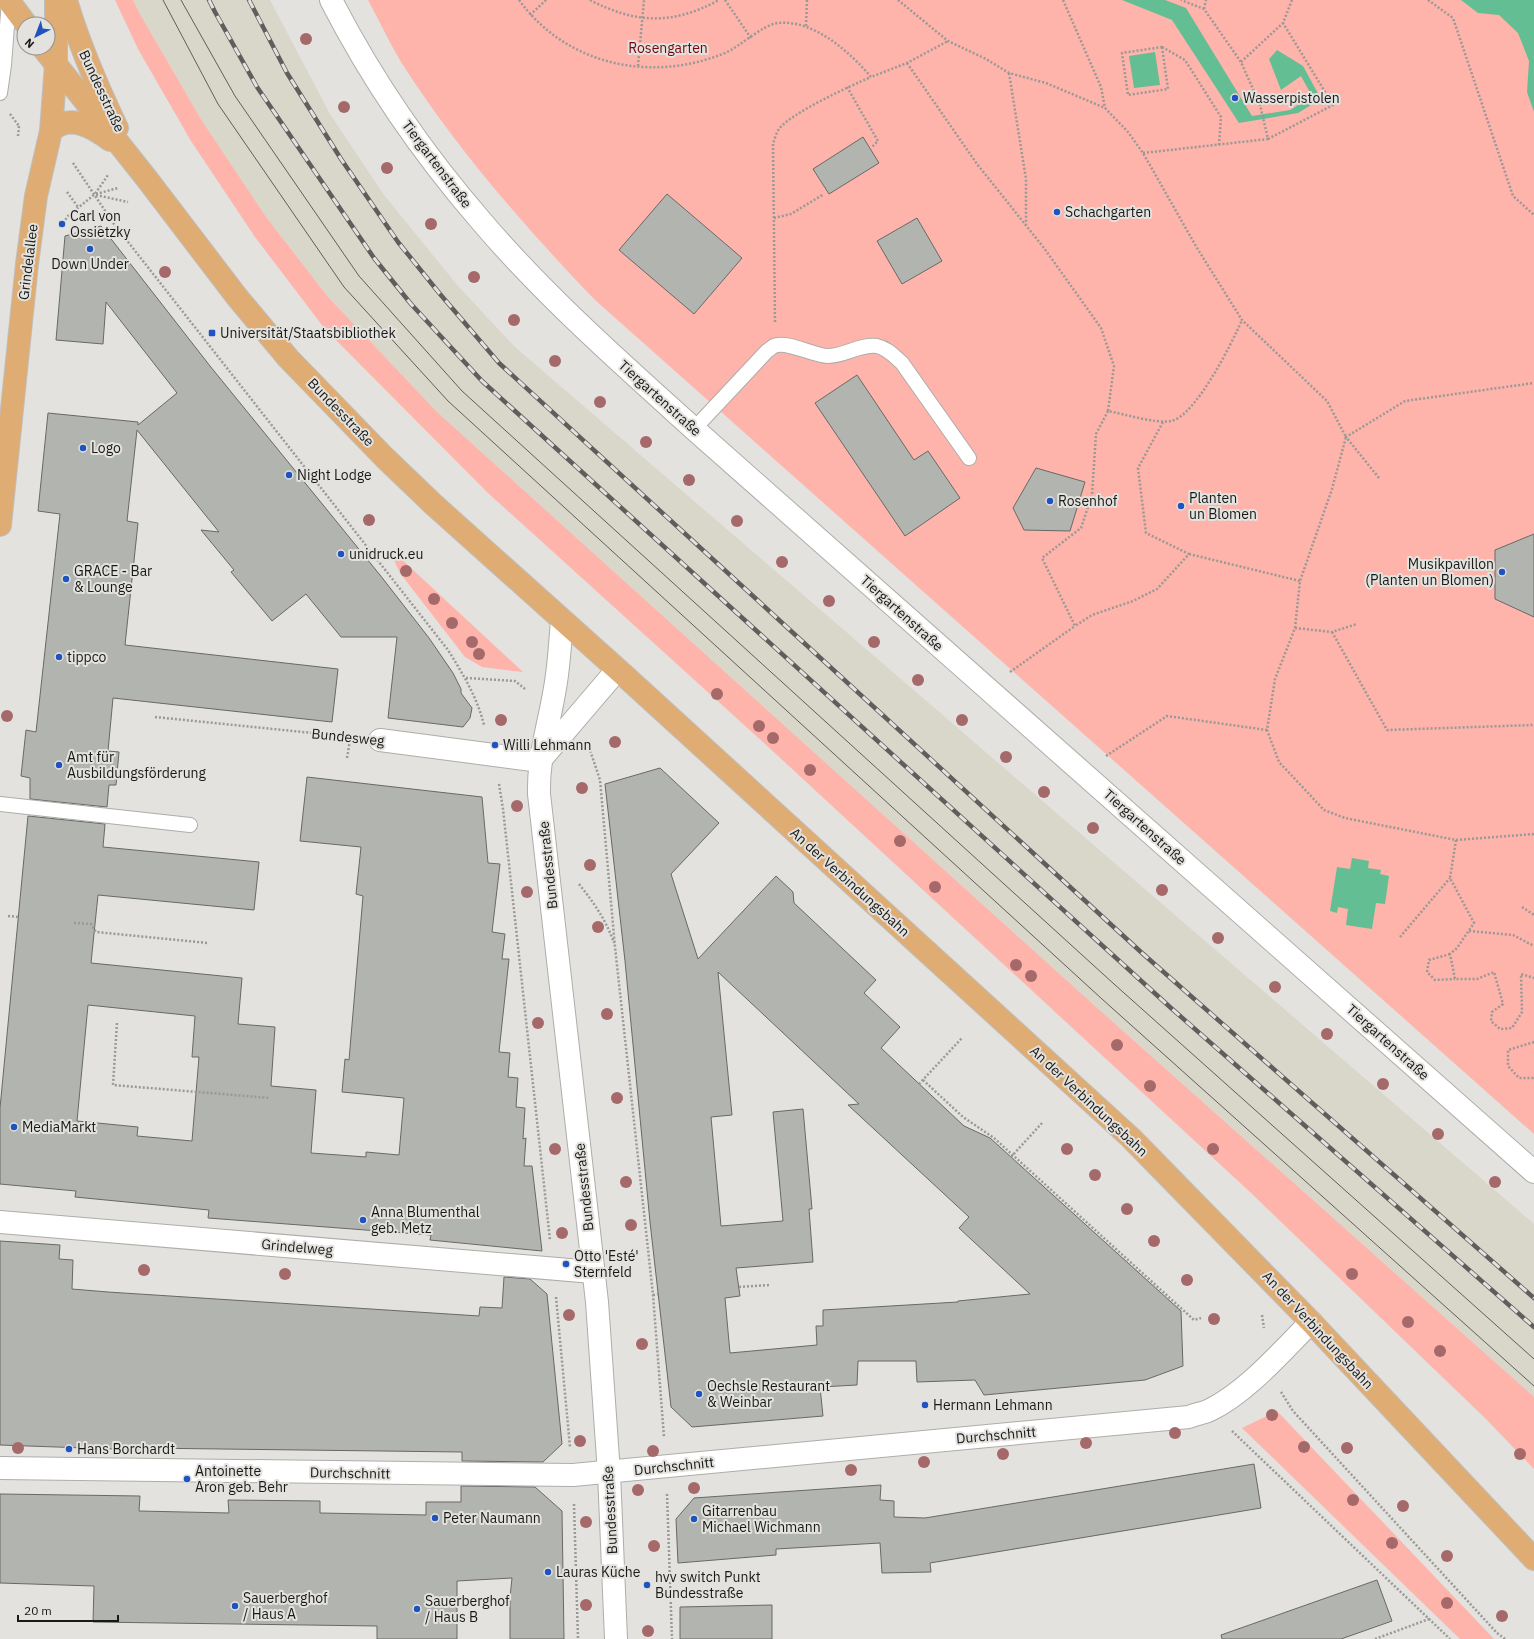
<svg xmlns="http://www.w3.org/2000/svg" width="1534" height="1639" font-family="'IBM Plex Sans',sans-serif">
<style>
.built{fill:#d9d6ca}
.green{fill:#feb3ab}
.water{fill:#63be93}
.building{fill:#b2b4b0;stroke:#686966;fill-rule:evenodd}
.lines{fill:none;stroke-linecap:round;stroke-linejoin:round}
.service-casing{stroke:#aeada9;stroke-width:16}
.minor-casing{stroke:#aeada9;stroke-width:24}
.tertiary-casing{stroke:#aeada9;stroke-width:24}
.primary-casing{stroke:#bfbfbe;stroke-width:24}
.path{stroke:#999995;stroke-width:2.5;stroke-dasharray:2 2;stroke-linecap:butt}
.service{stroke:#fff;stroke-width:14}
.minor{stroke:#fff;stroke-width:22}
.tertiary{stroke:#fff;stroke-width:22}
.primary{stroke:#dfac74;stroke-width:22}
.tram{stroke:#5f5e5c;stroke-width:1}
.rail-casing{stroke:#5f5e5c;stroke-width:4.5}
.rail{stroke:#e3e2de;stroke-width:3;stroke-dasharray:9;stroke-linecap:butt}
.tree{fill:#a6696a}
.poi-dot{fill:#1e53c0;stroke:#e3e2de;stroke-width:1.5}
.labels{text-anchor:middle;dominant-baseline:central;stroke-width:4;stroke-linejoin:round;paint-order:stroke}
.park-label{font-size:14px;fill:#74060c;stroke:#e3e2de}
.street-label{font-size:14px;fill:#191917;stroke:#e3e2de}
.poi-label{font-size:14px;fill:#191917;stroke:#e3e2de;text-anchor:start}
</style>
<rect width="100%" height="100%" fill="#e3e2de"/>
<!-- built -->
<polygon class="built" points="133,0 270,0 330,114 384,195 458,286 515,347 1534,1224 1534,1397 1095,1006 437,412 328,297 266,217 202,121 141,16"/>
<!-- green -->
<g class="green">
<polygon points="115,0 133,0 141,16 202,121 266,217 328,297 437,412 1095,1006 1534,1397 1534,1469 1486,1419 1250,1192 764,743 488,493 325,329 255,237 191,141 138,49"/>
<path d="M368 0H1534V1134L595 300C524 226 456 148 401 62 389 42 379 20 368 0Z"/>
<polygon points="398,556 523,672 482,667 465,657 400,573 394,560"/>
<polygon points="1277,1411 1494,1639 1460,1639 1242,1428"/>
</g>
<!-- water -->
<g class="water">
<polygon points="1122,0 1165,0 1186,8 1252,116 1290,110 1312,96 1301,76 1281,90 1269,59 1277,50 1303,66 1321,99 1298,113 1239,123 1172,20"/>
<polygon points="1461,0 1534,0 1534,112 1527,92 1529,61 1518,33 1499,15 1478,13"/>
<polygon points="1155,52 1160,85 1134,88 1129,56"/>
<polygon points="1352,858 1369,861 1368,868 1381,870 1380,874 1389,876 1385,904 1376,903 1372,929 1346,925 1348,909 1338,907 1337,913 1330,911 1337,867 1350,869"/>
</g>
<!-- building -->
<g class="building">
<polygon points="863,137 879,163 829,194 813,169"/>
<polygon points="667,194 742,258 694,314 619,250"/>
<polygon points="917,218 942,261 902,284 877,241"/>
<polygon points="101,226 210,366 380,575 429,638 453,673 461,689 461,693 472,708 470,718 463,727 388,718 397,637 341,637 306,594 272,621 231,572 234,570 201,530 219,532 137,430 127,521 138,523 125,645 338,669 332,722 113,698 108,751 119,752 116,785 109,785 107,807 30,799 30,778 21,776 26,730 36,732 60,514 38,511 48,413 138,422 138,425 177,393 106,302 103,344 56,340 65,236"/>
<polygon points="857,375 914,460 928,451 960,498 905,536 815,403"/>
<polygon points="1036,468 1085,482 1070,531 1024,530 1013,508"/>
<polygon points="1534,534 1534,617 1495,599 1495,550"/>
<path d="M660 768 719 823 671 874 698 959 776 876 793 892 794 903 876 980 864 993 900 1027 881 1048 964 1126 990 1138 1181 1311 1183 1366 1145 1380 984 1395 975 1380 917 1382 916 1361H858L857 1385 820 1387 823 1416 692 1427 671 1407 650 1222 625 961 605 784ZM718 972 859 1104 848 1105 969 1217 959 1228 1030 1294 958 1301V1302L823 1310V1326H816L817 1345 730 1353 725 1298 740 1296 736 1268 813 1262 809 1209H812L803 1109 773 1112 783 1221 721 1226 711 1117 732 1115Z"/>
<path d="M307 777 482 797 488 863 500 864 492 932 505 934 502 959H509L499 1052 510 1053 508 1077 518 1078 516 1107 525 1108 523 1139 526 1138 524 1166H532L542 1251 430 1240 431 1235 208 1218 209 1210 75 1197 76 1191 0 1184V1108L28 816 105 824 103 847 259 862 254 910 98 895 91 963 242 978 238 1024 275 1027 271 1086 316 1090 311 1153 366 1157V1152L399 1155 404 1098 342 1092 345 1059 349 1060 363 896 356 894 361 847 300 841ZM88 1005 195 1016 192 1057H199L192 1141 137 1136 138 1127 77 1121Z"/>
<polygon points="0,1241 60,1245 59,1259 73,1260 72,1289 108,1292 479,1316 480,1307 502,1308 504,1277 530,1279 547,1294 562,1444 543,1462 462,1461 462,1452 141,1448 141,1450 0,1445"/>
<polygon points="1254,1464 1261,1508 930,1563 931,1572 882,1573 880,1543 776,1549 776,1555 678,1563 676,1519 694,1498 881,1485 880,1500 894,1501 894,1517 925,1518"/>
<polygon points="461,1486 535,1487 562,1511 564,1639 510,1639 510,1597 512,1578 457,1581 457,1639 377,1639 377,1626 93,1622 94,1586 0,1583 0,1494 140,1496 139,1511 229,1513 228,1500 320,1501 320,1513 426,1515 426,1502 461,1502"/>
<polygon points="1377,1580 1392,1621 1341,1639 1222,1639 1221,1635"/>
<polygon points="772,1605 772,1639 680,1639 680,1607"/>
</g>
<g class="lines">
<defs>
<g id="service">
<polyline points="0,93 4,65 9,0"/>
<path d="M694 429 767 351C769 350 772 347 774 346 786 340 814 356 828 356 845 356 859 344 877 346 887 348 894 356 902 363L969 458"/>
<polyline points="0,804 190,825"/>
</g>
<g id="minor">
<path d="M331 0C372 80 423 154 482 222 546 297 621 363 694 429L1534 1172"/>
<polyline points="380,740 540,761"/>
<polyline points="0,1222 593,1272"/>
<path d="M0 1468 573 1475 1189 1417C1196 1414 1204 1413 1210 1410 1247 1392 1282 1351 1311 1322"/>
</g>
<g id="tertiary">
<path d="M562 621C560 643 559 666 555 688 549 725 538 756 539 794L597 1302 609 1473 616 1639"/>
<polyline points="542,758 617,670"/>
</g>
<g id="primary">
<polyline points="8,0 26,24"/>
<path d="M66 0C79 45 97 86 117 128"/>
<polyline points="43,48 147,179 237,297 288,358 385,458 433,504 626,677 1131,1138 1311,1322 1534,1559"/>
<path d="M51 131C69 113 93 127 110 140"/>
<polyline points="0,525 27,264 36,196 51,131 56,64 56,0"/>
</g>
</defs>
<!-- service casing -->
<use href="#service" class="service-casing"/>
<!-- minor casing -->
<use href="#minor" class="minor-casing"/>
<!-- tertiary casing -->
<use href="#tertiary" class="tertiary-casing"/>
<!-- primary casing -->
<use href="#primary" class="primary-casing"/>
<!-- path -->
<g class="path">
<path d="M519 0C567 66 652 83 725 53 741 46 762 25 778 23 813 19 850 52 871 77L907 63 948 41"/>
<path d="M590 0C636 24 673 25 719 0"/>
<polyline points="725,0 751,38"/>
<polyline points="898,0 948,41 986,59 1009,73 1046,83 1105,108 1128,132 1143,153 1197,248 1242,320 1327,401 1346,437 1332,489 1300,581 1295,628 1275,679 1267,730 1279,762 1324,810 1345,818 1456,840 1534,834"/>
<polyline points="1063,0 1101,87 1105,108"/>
<polyline points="1428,0 1453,18 1513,196 1534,215"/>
<polyline points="1204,9 1206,0"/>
<polyline points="530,15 546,0"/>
<polyline points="806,26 807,0"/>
<polygon points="1162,47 1168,89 1128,95 1122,53"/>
<polyline points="1162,47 1185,60 1221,117 1219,145"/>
<polyline points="1241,62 1283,23 1292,0"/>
<path d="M907 63 977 164 1044 248 1101 328 1114 366 1108 411C1124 414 1156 424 1171 421 1195 417 1232 343 1242 320"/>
<polyline points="638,66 644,0"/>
<polyline points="1009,73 1026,179 1026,225"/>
<polyline points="847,87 878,141 872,147"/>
<polyline points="10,114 19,126"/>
<polyline points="18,136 19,126"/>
<polyline points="1268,139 1333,105 1283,23"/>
<polyline points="1143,153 1268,139 1260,105 1241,62 1204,9 1181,0"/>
<path d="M73 163 114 224 448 650C463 674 477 697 484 725"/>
<polyline points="67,192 78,207"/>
<polyline points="96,194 118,188"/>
<polyline points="96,195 128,202"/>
<polyline points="774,218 791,214 824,194"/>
<polyline points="63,223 68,216 95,194 108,175"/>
<path d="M775 322 773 143C775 139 776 133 779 129 791 113 850 86 871 77"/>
<polyline points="1108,411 1096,434 1092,495 1081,528 1042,558 1075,626 1092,615 1133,601 1157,589 1189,554 1146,533 1138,468 1163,422"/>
<polyline points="1379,478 1346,437 1405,401 1534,383"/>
<polyline points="1189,554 1300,581"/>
<polyline points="1295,628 1332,632 1357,624"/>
<polyline points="1332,632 1387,730 1534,725"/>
<polyline points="1010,672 1075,626"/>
<polyline points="466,678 515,681 525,689"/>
<polyline points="155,717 352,737"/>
<polyline points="589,747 600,780 615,947 653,1295 664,1437"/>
<polyline points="1106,756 1167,716 1267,730"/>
<polyline points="347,758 350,740"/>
<polyline points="499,784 503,809 550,1240"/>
<polyline points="1456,840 1450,878 1474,923 1457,948 1450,954 1455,979 1477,979 1494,972 1503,1004 1492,1012 1491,1021 1500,1029 1512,1028 1522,1012 1521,974 1534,978"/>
<path d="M579 884C594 903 606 920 614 943"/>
<polyline points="1522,907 1534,915"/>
<polyline points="8,916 19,917"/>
<polyline points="74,923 91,924 96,932 208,943"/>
<polyline points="1469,931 1513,935 1534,946"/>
<polyline points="1400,937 1450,878"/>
<polyline points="1450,954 1429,960 1427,972 1435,980 1455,979"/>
<polyline points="117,1023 113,1085 270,1098"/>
<polyline points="1534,1042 1508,1050 1508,1066 1519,1078 1534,1078"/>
<polyline points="923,1080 963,1117 994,1138 1194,1320 1201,1318"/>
<polyline points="919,1084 962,1038"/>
<polyline points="1011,1157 1042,1123"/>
<polyline points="739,1287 770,1285"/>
<polyline points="653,1295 658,1294"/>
<polyline points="556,1297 570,1447"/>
<polyline points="1262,1315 1264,1328"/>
<polyline points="1281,1392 1293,1411 1497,1633 1505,1639"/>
<polyline points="1232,1431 1450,1639"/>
<polyline points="667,1494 672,1639"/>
<polyline points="574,1504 578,1639"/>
<polyline points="1375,1639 1429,1619"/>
</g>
<!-- service -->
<use href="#service" class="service"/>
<!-- minor -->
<use href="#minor" class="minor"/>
<!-- tertiary -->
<use href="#tertiary" class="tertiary"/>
<!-- primary -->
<use href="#primary" class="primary"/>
<!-- tram -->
<g class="tram">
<polyline points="163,0 218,104 344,287 448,401 1102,999 1534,1386"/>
<polyline points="181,0 235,96 359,276 462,391 1114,984 1534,1359"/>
</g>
<defs>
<g id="rail">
<polyline points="209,0 215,12 257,87 374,258 411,304 482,381 1171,1008 1534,1327"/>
<polyline points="249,0 287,73 341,159 398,242 440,294 499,363 1142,953 1534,1298"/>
</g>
</defs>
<!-- rail casing -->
<use href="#rail" class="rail-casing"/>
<!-- rail -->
<use href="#rail" class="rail"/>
</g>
<!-- trees -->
<g class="tree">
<circle cx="306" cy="39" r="6"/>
<circle cx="344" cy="107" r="6"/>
<circle cx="387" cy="168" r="6"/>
<circle cx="431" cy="224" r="6"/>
<circle cx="165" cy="272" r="6"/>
<circle cx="474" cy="277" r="6"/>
<circle cx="514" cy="320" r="6"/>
<circle cx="555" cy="361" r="6"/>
<circle cx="600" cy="402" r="6"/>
<circle cx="646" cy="442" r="6"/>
<circle cx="689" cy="480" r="6"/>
<circle cx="369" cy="520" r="6"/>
<circle cx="737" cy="521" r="6"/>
<circle cx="782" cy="562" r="6"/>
<circle cx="406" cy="571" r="6"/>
<circle cx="434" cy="599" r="6"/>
<circle cx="829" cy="601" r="6"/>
<circle cx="452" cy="623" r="6"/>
<circle cx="472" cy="642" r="6"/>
<circle cx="874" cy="642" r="6"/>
<circle cx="479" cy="654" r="6"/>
<circle cx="918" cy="680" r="6"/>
<circle cx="717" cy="694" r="6"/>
<circle cx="7" cy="716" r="6"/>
<circle cx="501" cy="720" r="6"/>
<circle cx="962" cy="720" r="6"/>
<circle cx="759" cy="726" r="6"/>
<circle cx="773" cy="738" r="6"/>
<circle cx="615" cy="742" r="6"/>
<circle cx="1006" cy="757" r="6"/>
<circle cx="810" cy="770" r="6"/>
<circle cx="582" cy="788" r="6"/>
<circle cx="1044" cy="792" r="6"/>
<circle cx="517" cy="806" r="6"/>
<circle cx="1093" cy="828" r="6"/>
<circle cx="900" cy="841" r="6"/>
<circle cx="590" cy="865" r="6"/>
<circle cx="935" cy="887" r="6"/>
<circle cx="1162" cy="890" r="6"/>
<circle cx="527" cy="892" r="6"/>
<circle cx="598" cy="927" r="6"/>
<circle cx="1218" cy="938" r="6"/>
<circle cx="1016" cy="965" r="6"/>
<circle cx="1031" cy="976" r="6"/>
<circle cx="1275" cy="987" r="6"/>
<circle cx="607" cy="1014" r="6"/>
<circle cx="538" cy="1023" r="6"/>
<circle cx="1327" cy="1034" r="6"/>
<circle cx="1117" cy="1045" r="6"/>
<circle cx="1383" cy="1084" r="6"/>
<circle cx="1150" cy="1086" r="6"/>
<circle cx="617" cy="1098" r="6"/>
<circle cx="1438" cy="1134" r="6"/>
<circle cx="555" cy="1149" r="6"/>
<circle cx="1067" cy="1149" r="6"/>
<circle cx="1213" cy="1149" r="6"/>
<circle cx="1095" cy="1175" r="6"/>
<circle cx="626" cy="1182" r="6"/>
<circle cx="1495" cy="1182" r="6"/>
<circle cx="1127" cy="1209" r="6"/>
<circle cx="631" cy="1225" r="6"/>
<circle cx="562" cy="1233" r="6"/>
<circle cx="1154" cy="1241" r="6"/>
<circle cx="144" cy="1270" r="6"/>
<circle cx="285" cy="1274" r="6"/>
<circle cx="1352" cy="1274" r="6"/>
<circle cx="1187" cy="1280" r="6"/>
<circle cx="569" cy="1315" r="6"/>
<circle cx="1214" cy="1319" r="6"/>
<circle cx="1408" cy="1322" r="6"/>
<circle cx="642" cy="1344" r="6"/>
<circle cx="1440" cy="1351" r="6"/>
<circle cx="1272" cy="1415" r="6"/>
<circle cx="1175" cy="1433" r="6"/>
<circle cx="580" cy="1441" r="6"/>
<circle cx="1086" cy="1443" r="6"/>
<circle cx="1304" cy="1447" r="6"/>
<circle cx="18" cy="1448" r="6"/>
<circle cx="1347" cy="1448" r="6"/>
<circle cx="653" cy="1451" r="6"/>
<circle cx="1003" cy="1454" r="6"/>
<circle cx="1520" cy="1454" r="6"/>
<circle cx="924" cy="1462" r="6"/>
<circle cx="851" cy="1470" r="6"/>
<circle cx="694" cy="1488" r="6"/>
<circle cx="638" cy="1490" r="6"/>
<circle cx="1353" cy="1500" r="6"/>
<circle cx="1403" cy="1506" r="6"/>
<circle cx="586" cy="1522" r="6"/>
<circle cx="1392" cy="1543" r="6"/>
<circle cx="654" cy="1546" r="6"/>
<circle cx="1447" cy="1556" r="6"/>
<circle cx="1447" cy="1603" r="6"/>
<circle cx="586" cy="1605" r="6"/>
<circle cx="1502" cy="1616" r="6"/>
<circle cx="648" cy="1631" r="6"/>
</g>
<!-- markers -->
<g class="poi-dot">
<circle cx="1235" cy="98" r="4"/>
<circle cx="1057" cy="212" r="4"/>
<circle cx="62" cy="224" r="4"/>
<circle cx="90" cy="249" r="4"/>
<rect x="208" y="329" width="8" height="8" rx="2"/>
<circle cx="83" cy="448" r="4"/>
<circle cx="289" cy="475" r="4"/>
<circle cx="1050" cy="501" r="4"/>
<circle cx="1181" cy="506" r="4"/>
<circle cx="341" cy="554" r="4"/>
<circle cx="1502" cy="572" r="4"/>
<circle cx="66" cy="579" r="4"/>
<circle cx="59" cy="657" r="4"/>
<circle cx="495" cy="745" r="4"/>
<circle cx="59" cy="765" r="4"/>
<circle cx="14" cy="1127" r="4"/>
<circle cx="363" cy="1220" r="4"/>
<circle cx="566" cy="1264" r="4"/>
<circle cx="699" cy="1394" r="4"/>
<circle cx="925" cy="1405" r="4"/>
<circle cx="69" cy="1449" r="4"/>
<circle cx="187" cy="1479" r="4"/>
<circle cx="435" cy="1518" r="4"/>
<circle cx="694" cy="1519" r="4"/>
<circle cx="548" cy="1572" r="4"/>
<circle cx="647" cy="1585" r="4"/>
<circle cx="235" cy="1606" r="4"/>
<circle cx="417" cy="1609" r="4"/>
</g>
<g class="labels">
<!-- park labels -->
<g class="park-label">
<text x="668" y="48">Rosengarten</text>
</g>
<!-- street labels -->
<g class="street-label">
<text transform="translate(102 91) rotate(65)">Bundesstraße</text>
<text transform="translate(437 164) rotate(53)">Tiergartenstraße</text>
<text transform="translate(28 262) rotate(-83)">Grindelallee</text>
<text transform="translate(660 398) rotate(42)">Tiergartenstraße</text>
<text transform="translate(341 412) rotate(46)">Bundesstraße</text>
<text transform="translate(902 613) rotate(42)">Tiergartenstraße</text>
<text transform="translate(348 737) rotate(6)">Bundesweg</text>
<text transform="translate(1145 827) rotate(42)">Tiergartenstraße</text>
<text transform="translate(548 865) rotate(-96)">Bundesstraße</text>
<text transform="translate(850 882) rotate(42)">An der Verbindungsbahn</text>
<text transform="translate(1388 1042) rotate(42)">Tiergartenstraße</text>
<text transform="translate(1089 1101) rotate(43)">An der Verbindungsbahn</text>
<text transform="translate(584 1187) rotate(-96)">Bundesstraße</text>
<text transform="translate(297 1247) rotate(5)">Grindelweg</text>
<text transform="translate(1318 1330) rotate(47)">An der Verbindungsbahn</text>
<text transform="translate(996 1435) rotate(-5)">Durchschnitt</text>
<text transform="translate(674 1466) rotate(-6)">Durchschnitt</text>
<text transform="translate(350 1473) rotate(1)">Durchschnitt</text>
<text transform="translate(610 1510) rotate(-93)">Bundesstraße</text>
</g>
<!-- poi labels -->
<g class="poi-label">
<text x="1243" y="98">Wasserpistolen</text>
<text x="1065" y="212">Schachgarten</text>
<text x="70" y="216">Carl von<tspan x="70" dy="16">Ossietzky</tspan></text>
<text x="90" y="264" text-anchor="middle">Down Under</text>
<text x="220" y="333">Universität/Staatsbibliothek</text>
<text x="91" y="448">Logo</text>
<text x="297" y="475">Night Lodge</text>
<text x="1189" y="498">Planten<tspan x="1189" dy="16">un Blomen</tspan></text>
<text x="1058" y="501">Rosenhof</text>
<text x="349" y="554">unidruck.eu</text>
<text x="1494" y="564" text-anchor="end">Musikpavillon<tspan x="1494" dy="16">(Planten un Blomen)</tspan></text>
<text x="74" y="571">GRACE - Bar<tspan x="74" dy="16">&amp; Lounge</tspan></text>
<text x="67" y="657">tippco</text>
<text x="503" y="745">Willi Lehmann</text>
<text x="67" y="757">Amt für<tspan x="67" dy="16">Ausbildungsförderung</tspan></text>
<text x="22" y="1127">MediaMarkt</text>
<text x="371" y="1212">Anna Blumenthal<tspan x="371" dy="16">geb. Metz</tspan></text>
<text x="574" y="1256">Otto 'Esté'<tspan x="574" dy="16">Sternfeld</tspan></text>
<text x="707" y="1386">Oechsle Restaurant<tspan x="707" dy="16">&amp; Weinbar</tspan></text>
<text x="933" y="1405">Hermann Lehmann</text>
<text x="77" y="1449">Hans Borchardt</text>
<text x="195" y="1471">Antoinette<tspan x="195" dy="16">Aron geb. Behr</tspan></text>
<text x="702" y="1511">Gitarrenbau<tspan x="702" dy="16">Michael Wichmann</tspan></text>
<text x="443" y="1518">Peter Naumann</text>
<text x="556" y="1572">Lauras Küche</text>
<text x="655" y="1577">hvv switch Punkt<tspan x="655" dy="16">Bundesstraße</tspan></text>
<text x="243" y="1598">Sauerberghof<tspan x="243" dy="16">/ Haus A</tspan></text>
<text x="425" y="1601">Sauerberghof<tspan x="425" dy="16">/ Haus B</tspan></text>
</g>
</g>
<!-- north arrow -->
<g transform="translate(36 36) rotate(222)"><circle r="19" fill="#e3e2de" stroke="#92928e"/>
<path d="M0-3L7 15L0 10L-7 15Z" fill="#1e53c0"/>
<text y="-6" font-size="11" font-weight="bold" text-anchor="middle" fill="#191917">N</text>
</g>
<!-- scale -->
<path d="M18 1615v6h100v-6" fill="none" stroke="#191917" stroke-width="2"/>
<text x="24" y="1615" font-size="12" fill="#191917" stroke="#e3e2de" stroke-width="3" paint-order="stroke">20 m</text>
</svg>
